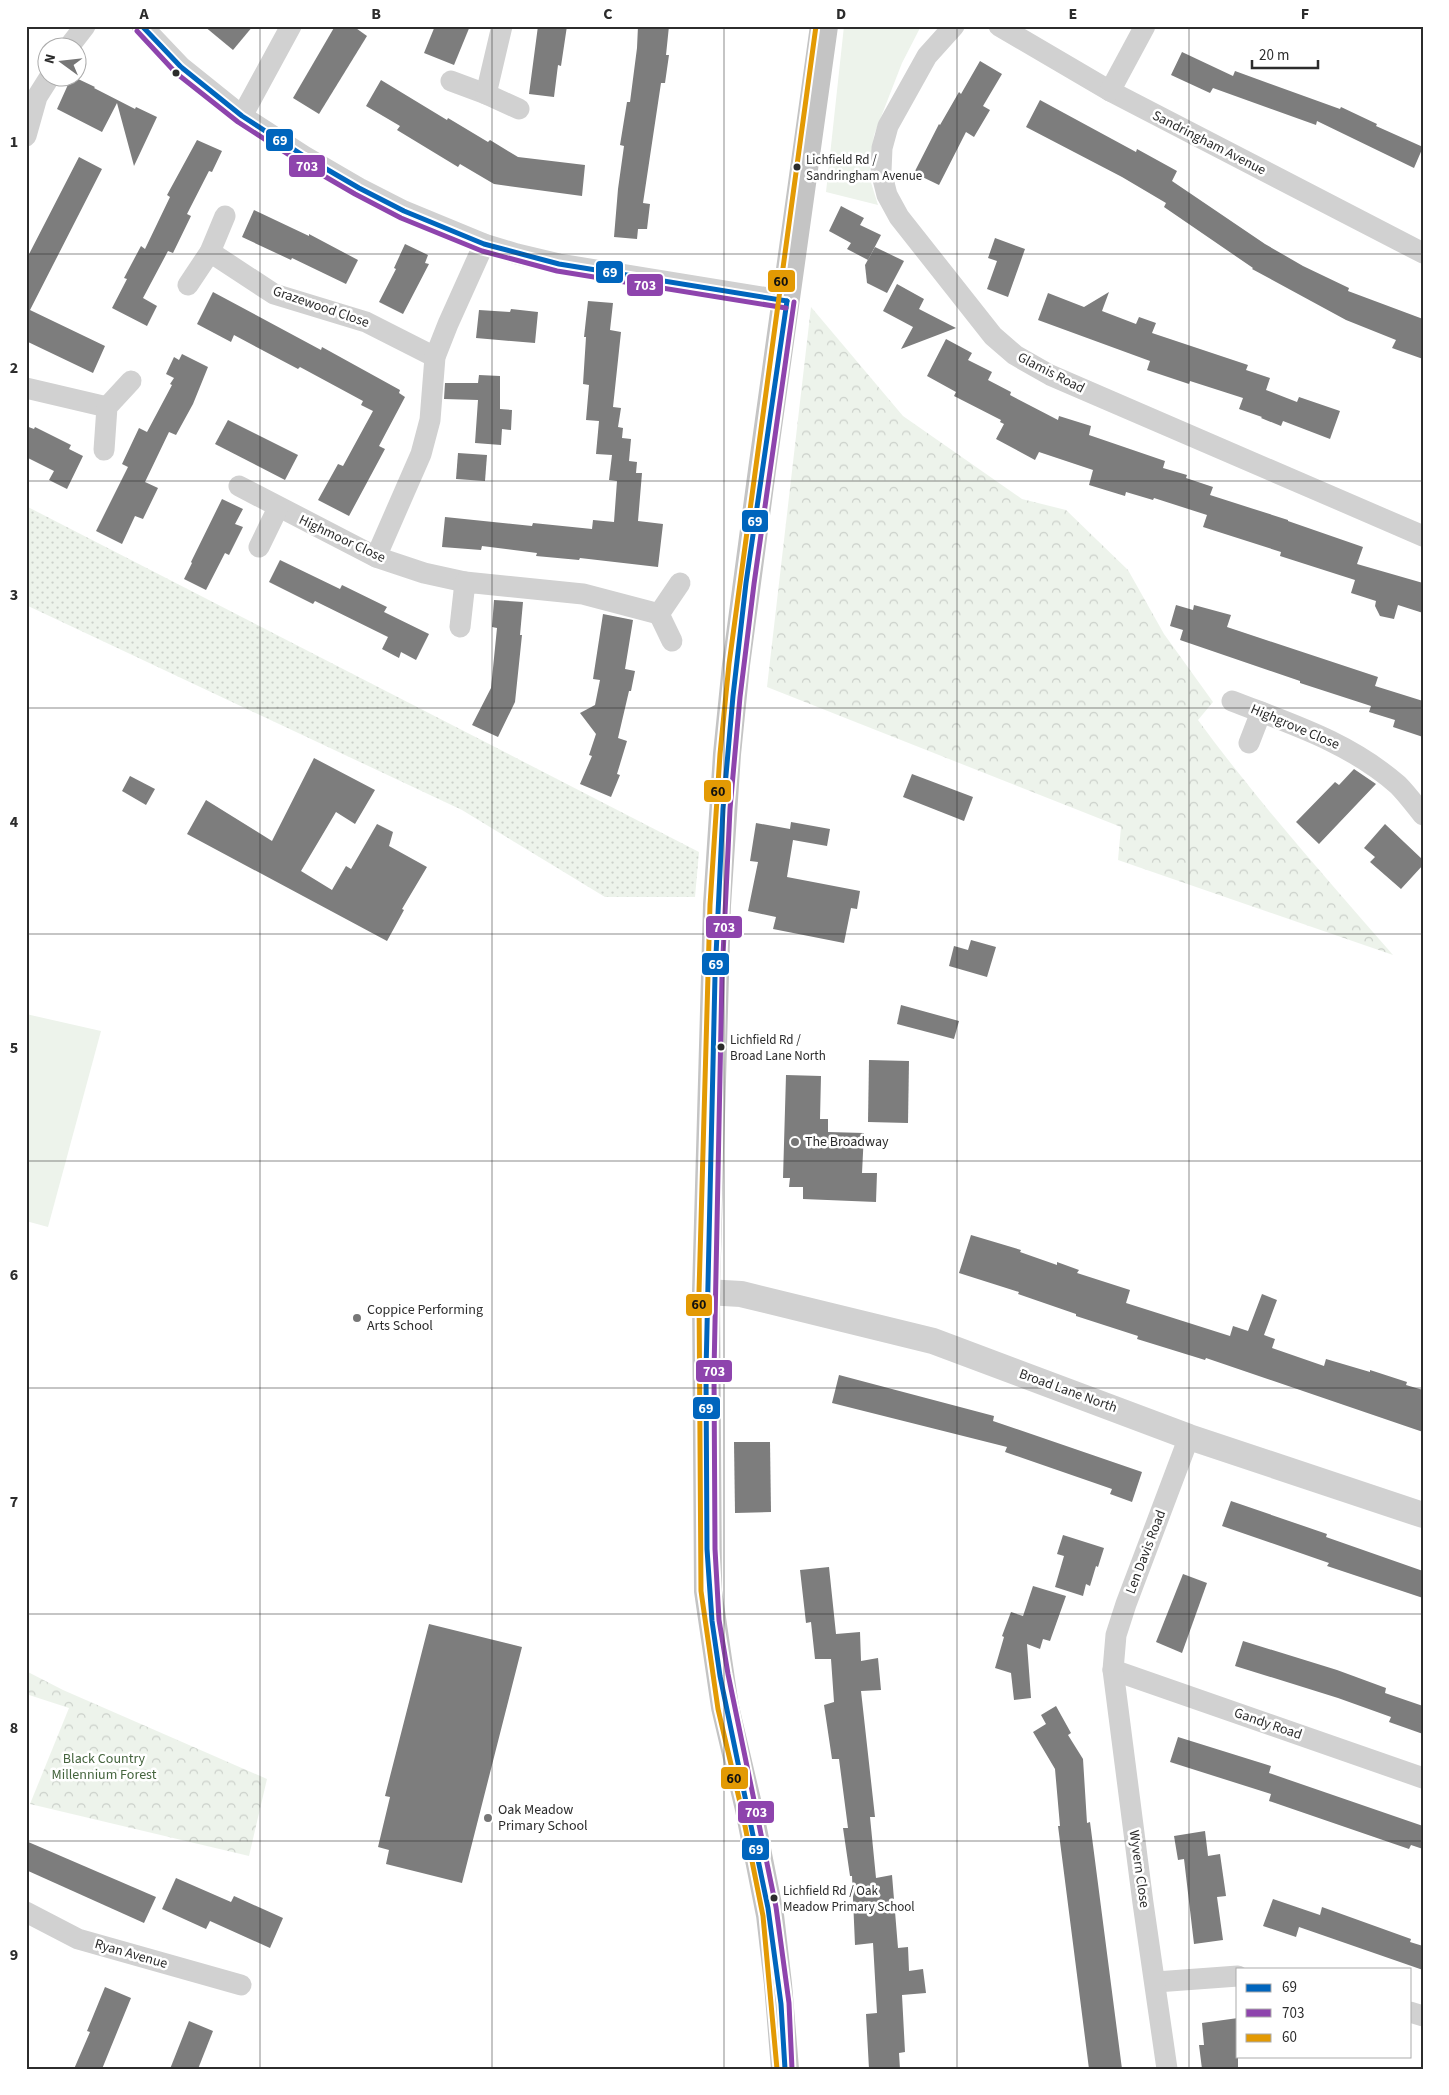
<svg xmlns="http://www.w3.org/2000/svg" width="1449" height="2095" font-family="'Source Sans 3',sans-serif">
<style>
.grass{fill:#edf3eb}
.forest{fill:url(#forest-crowns)}
.park{fill:url(#park-dots)}
.building{fill:#7d7d7d}
.lines{fill:none;stroke-linecap:round;stroke-linejoin:round}
.minor{stroke:#d1d1d1;stroke-width:21}
.tertiary{stroke:#d1d1d1;stroke-width:26}
.primary{stroke:#c4c4c4;stroke-width:28}
.bus-1-casing{stroke:#fff;stroke-width:9}
.bus-2-casing{stroke:#fff;stroke-width:9}
.bus-3-casing{stroke:#fff;stroke-width:9}
.bus-1{stroke:#0065bd;stroke-width:5}
.bus-2{stroke:#8e44ad;stroke-width:5}
.bus-3{stroke:#e39a04;stroke-width:5}
.grid{fill:none;stroke:#2c2c2c;stroke-width:1;stroke-opacity:0.55}
.bus-dot{fill:#2c2c2c;stroke:#fff;stroke-width:2}
.poi-dot{fill:#767676;stroke:#fff;stroke-width:2}
.labels{text-anchor:middle;dominant-baseline:central;stroke-width:5;stroke-linejoin:round;paint-order:stroke}
.bus-label{font-size:13px;fill:#2c2c2c;stroke:#fff;text-anchor:start}
.street-label{font-size:14px;fill:#2c2c2c;stroke:#fff}
.poi-label{font-size:14px;fill:#2c2c2c;stroke:#fff;text-anchor:start}
.park-label{font-size:14px;fill:#44643d;stroke:#fff}
.line-badge{stroke:#fff;stroke-width:2}
.badge-label{font-size:14px;text-anchor:middle;font-weight:bold;fill:#fff}
.pale-badge-label{font-size:14px;text-anchor:middle;font-weight:bold;fill:#111}
.neatline{fill:none;stroke:#2c2c2c;stroke-width:2}
.grid-label{font-size:16px;text-anchor:middle;font-weight:bold;fill:#2c2c2c}
</style>
<defs>
<pattern id="forest-crowns" width="20" height="18" patternUnits="userSpaceOnUse" patternTransform="scale(1.25)"><rect width="20" height="18" fill="#edf3eb"/><path d="M2 6a3 3 0 1 1 6 0M12 15a3 3 0 1 1 6 0" fill="none" stroke="#cbd0ca"/></pattern>
<pattern id="park-dots" width="8" height="8" patternUnits="userSpaceOnUse" patternTransform="scale(1.25)"><rect width="8" height="8" fill="#edf3eb"/><path d="M2 2h.1M6 6h.1" fill="none" stroke="#cbd0ca" stroke-width="1.8" stroke-linecap="round"/></pattern>
</defs>
<rect width="100%" height="100%" fill="#fff"/>
<!-- grass -->
<g class="grass">
<polygon points="844,26 921,26 902,63 874,135 869,176 878,205 826,192"/>
<polygon points="26,1014 101,1031 48,1227 26,1221"/>
</g>
<!-- forest -->
<g class="forest">
<path d="M811 307 903 416 1022 499 1066 510 1128 570 1164 634 1213 702 1198 720C1258 802 1326 878 1393 955L1118 860 1121 827 767 687Z"/>
<polygon points="26,1671 63,1690 267,1779 249,1856 30,1804 69,1708 26,1694"/>
</g>
<!-- park -->
<polygon class="park" points="26,506 699,852 695,897 605,897 462,810 26,605"/>
<!-- building -->
<g class="building">
<polygon points="204,26 253,26 233,50"/>
<polygon points="335,26 353,26 367,36 319,114 293,98"/>
<polygon points="435,26 470,26 454,65 424,53"/>
<polygon points="538,26 567,26 561,66 558,65 554,97 529,94"/>
<polygon points="638,26 669,26 666,55 669,55 665,83 661,83 643,203 650,204 647,229 638,229 637,239 614,237 618,189 624,146 620,145 627,102 630,102 637,48"/>
<polygon points="1182,52 1233,76 1235,71 1340,109 1341,107 1377,124 1376,126 1423,147 1414,168 1317,121 1316,125 1213,88 1210,93 1171,75"/>
<polygon points="980,61 1002,74 983,106 990,110 974,137 966,132 939,185 914,173 939,124 940,125 959,92 961,94"/>
<polygon points="71,78 76,78 95,87 94,88 135,109 136,107 157,117 134,166 117,103 102,132 57,109"/>
<polygon points="381,80 447,120 448,118 488,142 490,140 518,157 585,165 582,196 494,184 460,164 458,167 397,130 400,126 366,106"/>
<polygon points="1040,100 1136,152 1137,149 1177,171 1172,181 1265,244 1303,266 1349,288 1348,291 1423,319 1423,359 1392,348 1396,340 1346,320 1252,269 1253,268 1164,207 1166,203 1122,177 1026,127"/>
<polygon points="197,140 222,151 212,172 209,171 187,214 191,216 173,253 168,251 143,298 157,306 147,326 112,308 127,279 124,278 141,246 145,249 170,197 167,195"/>
<polygon points="79,157 102,169 30,310 105,346 93,373 26,341 26,260"/>
<polygon points="841,206 864,218 860,225 881,235 868,260 847,249 851,243 829,231"/>
<polygon points="254,210 309,236 309,234 358,260 346,284 292,258 291,260 242,237"/>
<polygon points="995,238 1025,249 1008,297 987,289 997,261 988,258"/>
<polygon points="405,244 428,255 425,263 429,264 403,314 379,302 396,269 394,268"/>
<polygon points="875,247 904,261 887,293 867,283 865,265"/>
<polygon points="897,284 924,299 919,309 956,328 901,349 913,327 883,311"/>
<polygon points="213,292 321,350 322,347 400,390 399,393 405,397 379,446 385,449 349,516 318,500 338,464 343,466 373,411 361,405 363,401 300,367 298,369 234,335 231,342 197,324"/>
<polygon points="1109,292 1102,311 1136,324 1139,317 1156,323 1152,333 1248,365 1246,370 1270,378 1266,390 1297,402 1299,397 1340,411 1330,439 1283,421 1281,426 1261,418 1262,417 1239,409 1243,398 1190,381 1189,384 1147,370 1150,361 1038,320 1048,293 1084,307"/>
<polygon points="588,301 613,303 610,330 621,332 613,407 621,408 618,427 623,428 622,438 631,439 629,461 637,462 636,473 642,473 638,521 663,524 658,567 580,558 579,560 536,556 537,553 482,546 481,550 442,547 445,517 532,526 533,523 592,529 593,520 614,522 617,481 609,480 612,455 596,454 599,421 586,420 589,385 583,384 586,337 584,337"/>
<polygon points="511,309 538,312 535,343 476,338 479,310 510,312"/>
<polygon points="946,339 972,353 968,360 992,372 988,380 1011,392 1010,395 1058,420 1059,416 1091,426 1089,435 1165,461 1163,468 1187,475 1186,478 1213,487 1210,495 1288,520 1288,521 1363,547 1357,564 1423,583 1423,613 1398,605 1394,619 1380,616 1375,606 1376,601 1351,593 1355,580 1280,556 1281,552 1203,527 1207,515 1154,498 1153,500 1126,492 1125,496 1089,485 1093,470 1039,452 1035,460 996,439 1004,424 1000,422 1001,420 954,396 956,392 927,376"/>
<polygon points="182,354 208,367 193,404 176,435 169,432 145,482 158,488 143,519 135,516 122,544 96,531 128,467 122,464 139,428 147,432 172,385 170,384 174,378 166,374 174,357 179,360"/>
<polygon points="479,375 500,376 500,409 512,410 511,430 502,429 501,445 475,443 478,400 444,399 445,383 478,383"/>
<polygon points="228,420 298,455 285,480 215,444"/>
<polygon points="26,426 34,429 35,427 71,445 69,449 83,456 67,489 49,480 54,471 26,457"/>
<polygon points="458,453 487,455 485,481 456,479"/>
<polygon points="222,499 243,509 235,524 243,527 229,555 225,553 206,590 184,579 192,563 191,562"/>
<polygon points="280,560 340,589 342,585 387,607 384,612 429,634 416,660 401,652 399,658 382,649 388,637 315,601 313,604 269,582"/>
<polygon points="494,600 523,602 520,635 522,635 515,702 498,737 472,725 491,688 497,628 492,627"/>
<polygon points="1176,605 1193,610 1194,605 1231,615 1227,627 1378,677 1375,686 1423,701 1423,737 1393,727 1395,720 1369,712 1371,706 1300,683 1300,681 1180,640 1183,630 1170,626"/>
<polygon points="603,614 633,620 625,669 635,671 631,691 629,691 618,738 627,741 617,774 620,775 611,797 580,784 592,756 589,755 596,734 580,713 595,705 600,680 593,679"/>
<polygon points="314,758 375,790 355,824 336,812 301,871 332,890 346,866 351,869 377,824 393,832 389,846 427,867 402,909 404,910 387,941 187,834 206,800 272,841"/>
<polygon points="1354,769 1376,784 1319,844 1296,822 1335,782 1339,785"/>
<polygon points="912,774 973,797 964,821 903,797"/>
<polygon points="130,776 155,789 146,805 122,791"/>
<polygon points="791,822 830,829 827,846 793,840 787,877 860,891 857,909 851,908 844,943 773,929 776,917 748,911 758,862 750,861 756,823 790,829"/>
<polygon points="1385,824 1423,860 1423,865 1401,889 1370,862 1375,857 1364,848"/>
<polygon points="971,940 996,947 987,977 949,966 954,946 968,950"/>
<polygon points="901,1005 959,1021 954,1039 897,1024"/>
<polygon points="869,1060 909,1061 908,1123 868,1122"/>
<polygon points="786,1075 821,1076 820,1119 828,1119 828,1132 864,1133 862,1173 877,1173 876,1202 803,1199 803,1187 789,1187 790,1178 783,1178"/>
<polygon points="971,1235 1021,1250 1020,1252 1057,1265 1057,1262 1079,1270 1077,1273 1130,1290 1126,1303 1230,1336 1233,1326 1248,1331 1262,1294 1277,1300 1264,1335 1275,1339 1272,1348 1324,1366 1326,1359 1370,1372 1370,1370 1407,1382 1406,1385 1423,1390 1423,1432 1206,1358 1205,1360 1137,1339 1138,1336 1076,1316 1076,1314 1018,1294 1019,1292 959,1273"/>
<polygon points="839,1375 994,1416 993,1421 1142,1472 1132,1502 1110,1494 1112,1489 1005,1452 1007,1447 832,1403"/>
<polygon points="734,1442 770,1442 771,1512 735,1513"/>
<polygon points="1231,1501 1327,1534 1326,1537 1423,1571 1423,1598 1327,1566 1329,1563 1222,1526"/>
<polygon points="1063,1535 1104,1548 1098,1567 1096,1566 1090,1586 1086,1584 1083,1596 1055,1587 1064,1556 1057,1554"/>
<polygon points="829,1567 836,1634 860,1632 861,1661 878,1658 881,1690 861,1691 875,1817 870,1817 876,1878 892,1875 898,1948 908,1947 909,1971 923,1969 926,1993 902,1995 905,2052 899,2053 900,2069 869,2069 866,2014 877,2013 873,1943 855,1945 852,1876 850,1876 843,1828 848,1828 839,1759 832,1759 824,1705 834,1702 831,1659 815,1659 811,1622 806,1623 800,1570"/>
<polygon points="1183,1574 1207,1583 1182,1653 1156,1642"/>
<polygon points="1033,1586 1066,1596 1050,1641 1043,1639 1040,1649 1027,1644 1031,1698 1014,1700 1011,1673 995,1668 1004,1637 1002,1636 1011,1612 1023,1616"/>
<polygon points="429,1624 522,1647 462,1883 386,1864 389,1850 378,1847 390,1797 385,1796"/>
<polygon points="1243,1641 1337,1670 1386,1688 1385,1693 1423,1706 1423,1734 1389,1722 1391,1717 1338,1698 1235,1666"/>
<polygon points="1056,1706 1071,1733 1068,1735 1083,1759 1087,1823 1090,1822 1122,2069 1089,2069 1058,1826 1060,1826 1055,1769 1033,1732 1046,1724 1041,1715"/>
<polygon points="1178,1737 1271,1766 1269,1773 1423,1826 1423,1849 1411,1845 1409,1849 1269,1801 1271,1794 1170,1762"/>
<polygon points="1205,1831 1208,1856 1220,1854 1226,1896 1217,1897 1223,1940 1194,1944 1184,1859 1178,1860 1174,1836"/>
<polygon points="26,1841 156,1897 144,1923 26,1870"/>
<polygon points="176,1878 231,1902 234,1896 283,1918 270,1948 210,1921 206,1929 162,1909"/>
<polygon points="1273,1899 1320,1915 1322,1907 1411,1939 1410,1942 1423,1946 1423,1970 1299,1927 1296,1937 1263,1926"/>
<polygon points="105,1987 131,1998 102,2069 74,2069 90,2032 87,2031"/>
<polygon points="1238,2018 1238,2069 1202,2069 1199,2045 1204,2045 1202,2023"/>
<polygon points="189,2021 213,2031 198,2069 170,2069"/>
</g>
<g class="lines">
<!-- minor -->
<g class="minor">
<polyline points="142,26 181,67 242,116 304,156 359,188 404,211 484,244 517,254 559,264 787,301"/>
<polyline points="954,26 927,56 888,126 882,148 881,171 887,195 899,217 993,336 1015,355 1050,375 1423,536"/>
<polyline points="999,26 1110,91 1423,253"/>
<polyline points="68,48 85,26"/>
<polyline points="451,81 486,94 519,109"/>
<polyline points="1110,91 1145,26"/>
<polyline points="486,94 502,26"/>
<polyline points="242,116 291,26"/>
<polyline points="26,136 37,97 49,78"/>
<polyline points="210,252 274,294 366,322 435,357"/>
<polyline points="188,285 210,252 225,216"/>
<polyline points="26,388 107,407"/>
<polyline points="104,450 107,407 131,381"/>
<polyline points="239,486 376,557 424,573 465,582"/>
<polyline points="259,547 278,508"/>
<polyline points="376,557 421,454 430,420 435,357 448,324 484,244"/>
<polyline points="460,627 465,582 583,594 659,614"/>
<polyline points="672,641 659,614 680,583"/>
<path d="M1232 701C1291 724 1349 742 1398 785 1407 794 1415 805 1423 815"/>
<polyline points="1249,743 1261,712"/>
<polyline points="1113,1670 1423,1778"/>
<polyline points="26,1912 78,1939 241,1985"/>
<polyline points="1156,1982 1238,1976"/>
<polyline points="1410,2012 1423,2016"/>
<polyline points="1167,2069 1143,1903 1113,1670 1116,1635 1126,1604 1189,1437"/>
</g>
<!-- tertiary -->
<polyline class="tertiary" points="706,1292 741,1294 933,1341 1189,1437 1423,1515"/>
<!-- primary -->
<polyline class="primary" points="785,2069 778,1984 770,1915 749,1809 725,1707 708,1591 706,1292 717,905 727,754 736,665 762,470 824,26"/>
<defs>
<g id="bus-1">
<polyline points="142,26 181,67 242,116 304,156 359,188 404,211 484,244 559,264 787,301"/>
<polyline points="785,2069 781,2004 768,1908 720,1676 712,1621 707,1549 706,1372 715,976 723,809 733,696 746,583 787,301"/>
</g>
<g id="bus-2">
<polyline points="137,31 176,73 238,122 300,162 355,194 401,218 482,251 557,271 786,308"/>
<polyline points="792,2069 789,2003 776,1907 728,1674 719,1620 715,1549 714,1372 722,976 730,809 740,697 754,584 794,302"/>
</g>
<polyline id="bus-3" points="777,2069 763,1916 742,1811 718,1709 701,1591 699,1292 710,905 720,754 729,664 816,26"/>
</defs>
<!-- bus-1 casing -->
<use href="#bus-1" class="bus-1-casing"/>
<!-- bus-2 casing -->
<use href="#bus-2" class="bus-2-casing"/>
<!-- bus-3 casing -->
<use href="#bus-3" class="bus-3-casing"/>
<!-- bus-1 -->
<use href="#bus-1" class="bus-1"/>
<!-- bus-2 -->
<use href="#bus-2" class="bus-2"/>
<!-- bus-3 -->
<use href="#bus-3" class="bus-3"/>
</g>
<!-- grid -->
<path class="grid" d="M260 26V2069M492 26V2069M724 26V2069M957 26V2069M1189 26V2069M26 254H1423M26 481H1423M26 708H1423M26 934H1423M26 1161H1423M26 1388H1423M26 1614H1423M26 1841H1423"/>
<!-- markers -->
<g class="bus-dot">
<circle cx="176" cy="73" r="4.5"/>
<circle cx="797" cy="167" r="4.5"/>
<circle cx="721" cy="1047" r="4.5"/>
<circle cx="774" cy="1898" r="4.5"/>
</g>
<g class="poi-dot">
<circle cx="795" cy="1142" r="5"/>
<circle cx="357" cy="1318" r="5"/>
<circle cx="488" cy="1818" r="5"/>
</g>
<g class="labels">
<!-- bus labels -->
<g class="bus-label">
<text x="806" y="160">Lichfield Rd /<tspan x="806" dy="16">Sandringham Avenue</tspan></text>
<text x="730" y="1040">Lichfield Rd /<tspan x="730" dy="16">Broad Lane North</tspan></text>
<text x="783" y="1891">Lichfield Rd / Oak<tspan x="783" dy="16">Meadow Primary School</tspan></text>
</g>
<!-- street labels -->
<g class="street-label">
<text transform="translate(1209 143) rotate(27)">Sandringham Avenue</text>
<text transform="translate(321 307) rotate(19)">Grazewood Close</text>
<text transform="translate(1051 373) rotate(27)">Glamis Road</text>
<text transform="translate(342 539) rotate(25)">Highmoor Close</text>
<text transform="translate(1295 727) rotate(23)">Highgrove Close</text>
<text transform="translate(1068 1391) rotate(20)">Broad Lane North</text>
<text transform="translate(1146 1552) rotate(-69)">Len Davis Road</text>
<text transform="translate(1268 1724) rotate(19)">Gandy Road</text>
<text transform="translate(1139 1869) rotate(82)">Wyvern Close</text>
<text transform="translate(131 1954) rotate(16)">Ryan Avenue</text>
</g>
<!-- poi labels -->
<g class="poi-label">
<text x="805" y="1142">The Broadway</text>
<text x="367" y="1310">Coppice Performing<tspan x="367" dy="16">Arts School</tspan></text>
<text x="498" y="1810">Oak Meadow<tspan x="498" dy="16">Primary School</tspan></text>
</g>
<!-- park labels -->
<g class="park-label">
<text x="104" y="1759">Black Country<tspan x="104" dy="16">Millennium Forest</tspan></text>
</g>
</g>
<g class="line-badge">
<rect x="265" y="128" width="29" height="24" rx="5" fill="#0065bd"/>
<rect x="288" y="154" width="38" height="24" rx="5" fill="#8e44ad"/>
<rect x="595" y="260" width="29" height="24" rx="5" fill="#0065bd"/>
<rect x="767" y="269" width="29" height="24" rx="5" fill="#e39a04"/>
<rect x="626" y="273" width="38" height="24" rx="5" fill="#8e44ad"/>
<rect x="741" y="509" width="28" height="24" rx="5" fill="#0065bd"/>
<rect x="703" y="779" width="29" height="24" rx="5" fill="#e39a04"/>
<rect x="705" y="915" width="38" height="24" rx="5" fill="#8e44ad"/>
<rect x="701" y="952" width="29" height="24" rx="5" fill="#0065bd"/>
<rect x="685" y="1293" width="28" height="24" rx="5" fill="#e39a04"/>
<rect x="695" y="1359" width="38" height="24" rx="5" fill="#8e44ad"/>
<rect x="692" y="1396" width="29" height="24" rx="5" fill="#0065bd"/>
<rect x="720" y="1766" width="29" height="24" rx="5" fill="#e39a04"/>
<rect x="737" y="1800" width="38" height="24" rx="5" fill="#8e44ad"/>
<rect x="741" y="1837" width="29" height="24" rx="5" fill="#0065bd"/>
</g>
<g class="badge-label">
<text x="280" y="145">69</text>
<text x="307" y="171">703</text>
<text x="610" y="277">69</text>
<text x="645" y="290">703</text>
<text x="755" y="526">69</text>
<text x="724" y="932">703</text>
<text x="716" y="969">69</text>
<text x="714" y="1376">703</text>
<text x="706" y="1413">69</text>
<text x="756" y="1817">703</text>
<text x="756" y="1854">69</text>
</g>
<g class="pale-badge-label">
<text x="781" y="286">60</text>
<text x="718" y="796">60</text>
<text x="699" y="1309">60</text>
<text x="734" y="1783">60</text>
</g>
<!-- border -->
<rect width="1449" height="2095" fill="none" stroke="#ffffff" stroke-width="55"/>
<!-- legend -->
<rect x="1236" y="1968" width="175" height="90" fill="#ffffff" stroke="#ababab"/>
<rect x="1246" y="1984" width="25" height="8" fill="#0065bd" stroke="#ababab"/>
<text x="1282" y="1992" font-size="15" fill="#2c2c2c">69</text>
<rect x="1246" y="2009" width="25" height="8" fill="#8e44ad" stroke="#ababab"/>
<text x="1282" y="2018" font-size="15" fill="#2c2c2c">703</text>
<rect x="1246" y="2034" width="25" height="8" fill="#e39a04" stroke="#ababab"/>
<text x="1282" y="2042" font-size="15" fill="#2c2c2c">60</text>
<!-- north arrow -->
<g transform="translate(62 62) rotate(285)"><circle r="24" fill="#ffffff" stroke="#ababab"/>
<path d="M0-4L9 19L0 12L-9 19Z" fill="#767676"/>
<text y="-8" font-size="14" font-weight="bold" text-anchor="middle" fill="#2c2c2c">N</text>
</g>
<!-- scale -->
<path d="M1252 60v8h66v-8" fill="none" stroke="#2c2c2c" stroke-width="2.5"/>
<text x="1259" y="60" font-size="15" fill="#2c2c2c" stroke="#ffffff" stroke-width="4" paint-order="stroke">20 m</text>
<rect x="28" y="28" width="1394" height="2040" class="neatline"/>
<g class="grid-label">
<text x="144" y="19">A</text>
<text x="376" y="19">B</text>
<text x="608" y="19">C</text>
<text x="841" y="19">D</text>
<text x="1073" y="19">E</text>
<text x="1305" y="19">F</text>
<text x="14" y="147">1</text>
<text x="14" y="373">2</text>
<text x="14" y="600">3</text>
<text x="14" y="827">4</text>
<text x="14" y="1053">5</text>
<text x="14" y="1280">6</text>
<text x="14" y="1507">7</text>
<text x="14" y="1733">8</text>
<text x="14" y="1960">9</text>
</g>
</svg>
